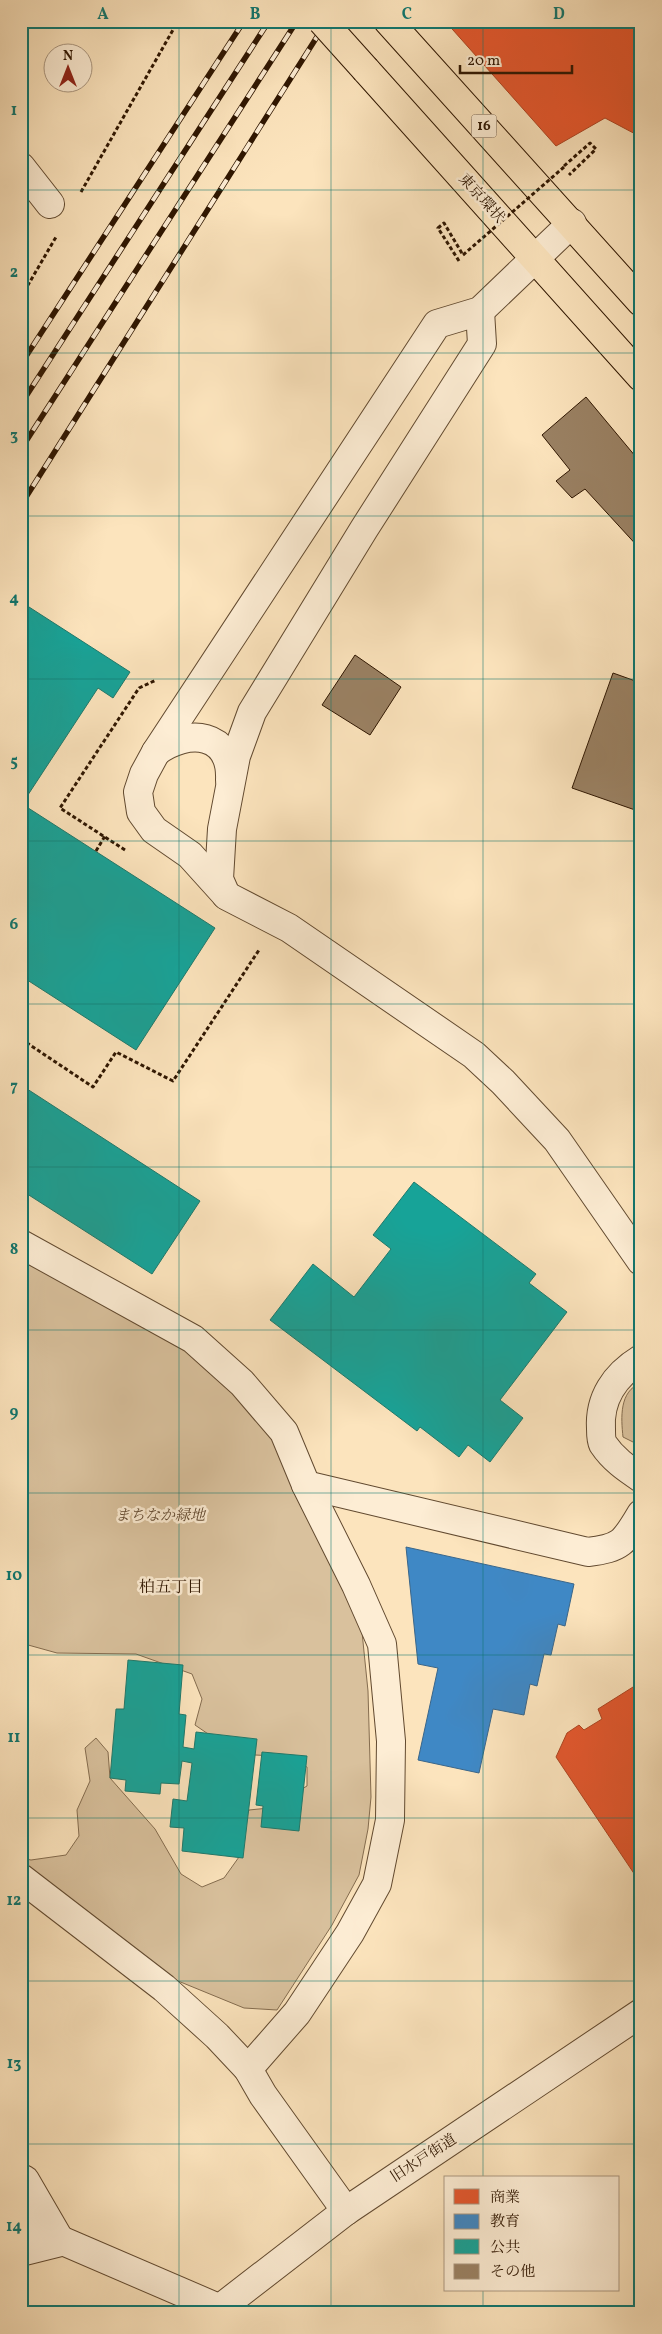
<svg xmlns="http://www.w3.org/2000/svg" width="662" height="2334" font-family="Vollkorn,'Noto Serif JP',serif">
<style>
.green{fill:#d9c19d;stroke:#846c4f}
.shops{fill:#e4572e;stroke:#ae4420}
.schools{fill:#3f88c5;stroke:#3a668a}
.public{fill:#17a398;stroke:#1e796b}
.building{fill:#9a8163;stroke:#2f1601}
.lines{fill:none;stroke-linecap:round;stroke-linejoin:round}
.minor-casing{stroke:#624a30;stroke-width:30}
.highway-casing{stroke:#2f1601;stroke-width:30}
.path{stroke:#2f1601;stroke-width:3;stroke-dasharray:4 2.5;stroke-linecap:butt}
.minor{stroke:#fdedd4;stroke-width:28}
.highway{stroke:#fce4bd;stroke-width:28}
.rail-casing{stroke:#2f1601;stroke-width:5.5}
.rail{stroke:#fdedd4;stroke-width:4;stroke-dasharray:11;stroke-linecap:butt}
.highway-bridge-casing{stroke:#2f1601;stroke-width:30;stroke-linecap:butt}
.path-bridge{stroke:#2f1601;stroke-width:3;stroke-dasharray:4 2.5;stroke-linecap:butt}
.highway-bridge{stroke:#fce4bd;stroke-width:28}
.grid{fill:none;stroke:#0f766e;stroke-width:1;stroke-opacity:0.55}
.labels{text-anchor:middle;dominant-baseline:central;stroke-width:5;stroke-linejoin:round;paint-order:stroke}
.shield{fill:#fdedd4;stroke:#6d5640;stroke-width:1}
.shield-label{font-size:14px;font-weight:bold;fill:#2f1601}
.street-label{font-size:15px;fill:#2f1601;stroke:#fdedd4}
.park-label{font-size:15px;font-style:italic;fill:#624930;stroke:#fdedd4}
.neighbourhood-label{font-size:16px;fill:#2f1601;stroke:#fdedd4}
.neatline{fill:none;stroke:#0f766e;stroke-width:2}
.grid-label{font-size:16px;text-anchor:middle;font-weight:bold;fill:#0f766e}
</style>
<rect width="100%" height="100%" fill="#fce4bd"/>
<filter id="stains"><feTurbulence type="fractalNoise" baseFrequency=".004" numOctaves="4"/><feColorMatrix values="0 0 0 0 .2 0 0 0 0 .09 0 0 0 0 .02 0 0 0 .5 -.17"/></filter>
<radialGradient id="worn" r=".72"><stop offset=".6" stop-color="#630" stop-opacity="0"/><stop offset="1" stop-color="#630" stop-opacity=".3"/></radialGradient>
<!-- green -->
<g class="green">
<polygon points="21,1256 156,1328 217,1370 264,1413 362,1632 368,1691 371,1797 368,1829 359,1875 332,1925 277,2010 244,2008 161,1974 21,1886 21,1858 31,1860 66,1855 79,1836 77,1810 90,1781 85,1748 96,1738 108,1752 110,1778 155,1829 181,1874 202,1887 224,1878 239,1857 239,1835 249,1810 269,1808 307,1786 307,1767 278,1756 255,1755 214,1738 195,1725 202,1699 192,1674 136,1654 57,1653 21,1643"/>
<path d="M641 1383V1442L635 1443 623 1437C621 1418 619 1391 641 1383Z"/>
</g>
<!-- shops -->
<g class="shops">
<polygon points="445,21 641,21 641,137 605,118 556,146"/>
<polygon points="641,1682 641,1884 556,1757 567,1733 579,1725 584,1730 602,1719 598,1709"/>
</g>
<!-- schools -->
<polygon class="schools" points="406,1547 574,1584 565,1626 558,1624 551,1655 544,1654 537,1686 530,1684 524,1715 493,1709 479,1773 418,1760 438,1668 418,1664"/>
<!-- public -->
<g class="public">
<polygon points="29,607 130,672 113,698 98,688 22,804 215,928 136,1050 21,976 21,619"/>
<polygon points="21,1085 200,1201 152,1274 21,1190"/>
<polygon points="414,1182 536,1274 529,1283 567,1312 500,1400 523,1418 490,1462 468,1445 459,1457 420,1427 417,1431 270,1320 313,1264 354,1297 391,1249 373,1235"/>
<polygon points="128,1660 183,1665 179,1714 186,1715 183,1747 194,1749 196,1732 257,1739 243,1858 182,1851 184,1828 170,1827 173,1799 187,1801 192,1763 182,1761 179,1784 161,1783 160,1794 125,1791 126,1780 110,1778 116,1709 124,1709"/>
<polygon points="262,1752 307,1756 299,1831 261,1827 263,1806 256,1805"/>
</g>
<!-- building -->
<g class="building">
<polygon points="586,397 641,463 641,550 585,489 572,498 556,481 570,470 542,435"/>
<polygon points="355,655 401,687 370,735 322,705"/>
<polygon points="613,673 641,683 641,804 638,811 572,788"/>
</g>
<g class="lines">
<defs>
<g id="minor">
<polyline points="21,167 50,204"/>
<polyline points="572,223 480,311 437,324 156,752 144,774 138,792 141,812 154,830 190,855 227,896 289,928 474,1055 503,1082 557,1140 641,1261"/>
<path d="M156 752C188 728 232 732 230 780"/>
<polyline points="226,895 219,879 222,829 236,756 252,712 364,529 482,344 480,311"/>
<polyline points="21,1244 193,1339 242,1383 284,1432 306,1485 356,1585 382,1644 391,1741 390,1820 377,1884 350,1933 297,2013 248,2069"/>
<path d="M641 1359C615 1375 599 1398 601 1429 601 1434 601 1440 603 1444 613 1459 626 1468 641 1478"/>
<path d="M306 1485 588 1552C621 1548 624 1543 641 1514"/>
<polyline points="21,1878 164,1988 217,2036 248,2069 263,2095 346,2211"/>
<polyline points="21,2178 25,2180 61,2242 21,2252"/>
<polyline points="21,2223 230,2313"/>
<polyline points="214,2313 346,2211 641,2013"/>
</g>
<g id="highway">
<polyline points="388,21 641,302"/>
<polyline points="366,70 641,377"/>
</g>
</defs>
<!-- minor casing -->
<use href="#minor" class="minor-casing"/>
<!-- highway casing -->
<use href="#highway" class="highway-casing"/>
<!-- path -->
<g class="path">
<polyline points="564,166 590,143 596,149 569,175"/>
<polyline points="81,192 178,21"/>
<polyline points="459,261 438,228 444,223 463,255"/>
<polyline points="21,297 56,237"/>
<polyline points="125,850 60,808 139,688 156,680"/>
<polyline points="96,851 105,836"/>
<polyline points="21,1039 93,1087 116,1052 173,1081 259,950"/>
</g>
<!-- minor -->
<use href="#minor" class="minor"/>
<!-- highway -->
<use href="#highway" class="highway"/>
<defs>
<g id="rail">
<polyline points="21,364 244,21"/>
<polyline points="21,404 269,21"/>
<polyline points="21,449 297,21"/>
<polyline points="21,505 327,21"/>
</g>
</defs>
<!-- rail casing -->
<use href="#rail" class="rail-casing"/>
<!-- rail -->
<use href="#rail" class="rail"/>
<defs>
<polyline id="highway-bridge" points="322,21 366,70"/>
</defs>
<!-- highway-bridge casing -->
<use href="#highway-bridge" class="highway-bridge-casing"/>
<!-- path-bridge -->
<g class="path-bridge">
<polyline points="284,21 289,27"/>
<polyline points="463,255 564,167"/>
</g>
<!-- highway-bridge -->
<use href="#highway-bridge" class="highway-bridge"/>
</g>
<!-- grid -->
<path class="grid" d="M179 21V2313M331 21V2313M483 21V2178M21 190H641M21 353H641M21 516H641M21 679H641M21 841H641M21 1004H641M21 1167H641M21 1330H641M21 1493H641M21 1655H641M21 1818H641M21 1981H641M21 2144H641M483 2290V2313"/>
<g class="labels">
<!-- shield labels -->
<rect class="shield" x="471.5" y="114.5" width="25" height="23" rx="4"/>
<g class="shield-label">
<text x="484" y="126">16</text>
</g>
<!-- street labels -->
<g class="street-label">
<text transform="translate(481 199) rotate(48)">東京環状</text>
<text transform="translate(424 2159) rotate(-33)">旧水戸街道</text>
</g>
<!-- park labels -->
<g class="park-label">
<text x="160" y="1516">まちなか緑地</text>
</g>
<!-- neighbourhood labels -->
<g class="neighbourhood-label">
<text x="171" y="1588">柏五丁目</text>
</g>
</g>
<!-- margin -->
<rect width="662" height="2334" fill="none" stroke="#fce4bd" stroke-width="55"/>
<!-- legend -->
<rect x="444" y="2176" width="175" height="115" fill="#fdedd4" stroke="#ab9780"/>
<rect x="454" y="2189" width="25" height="15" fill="#e4572e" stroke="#ab9780"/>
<text x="490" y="2202" font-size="15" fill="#2f1601">商業</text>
<rect x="454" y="2214" width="25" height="15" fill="#3f88c5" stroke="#ab9780"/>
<text x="490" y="2226" font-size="15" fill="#2f1601">教育</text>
<rect x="454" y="2239" width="25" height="15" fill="#17a398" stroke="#ab9780"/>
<text x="490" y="2252" font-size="15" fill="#2f1601">公共</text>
<rect x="454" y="2264" width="25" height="15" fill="#9a8163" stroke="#ab9780"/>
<text x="490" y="2276" font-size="15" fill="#2f1601">その他</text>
<!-- north arrow -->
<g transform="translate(68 68)"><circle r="24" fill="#fdedd4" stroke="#ab9780"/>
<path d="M0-4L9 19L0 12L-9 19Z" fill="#8f2418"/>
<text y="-8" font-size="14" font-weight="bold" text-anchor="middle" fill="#2f1601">N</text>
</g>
<!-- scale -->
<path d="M460 65v8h112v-8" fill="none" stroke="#2f1601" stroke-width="2.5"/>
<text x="467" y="65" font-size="15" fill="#2f1601" stroke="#fdedd4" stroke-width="4" paint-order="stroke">20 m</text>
<rect x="28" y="28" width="606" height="2278" class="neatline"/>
<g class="grid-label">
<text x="103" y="19">A</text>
<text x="255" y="19">B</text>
<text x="407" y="19">C</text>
<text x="559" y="19">D</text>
<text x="14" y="115">1</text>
<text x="14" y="277">2</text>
<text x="14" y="440">3</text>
<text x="14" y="603">4</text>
<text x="14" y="766">5</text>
<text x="14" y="929">6</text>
<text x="14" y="1091">7</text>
<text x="14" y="1254">8</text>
<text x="14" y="1417">9</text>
<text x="14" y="1580">10</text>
<text x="14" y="1742">11</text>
<text x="14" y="1905">12</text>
<text x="14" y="2068">13</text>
<text x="14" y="2231">14</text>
</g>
<rect width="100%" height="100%" filter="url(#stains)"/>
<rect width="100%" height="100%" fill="url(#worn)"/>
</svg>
